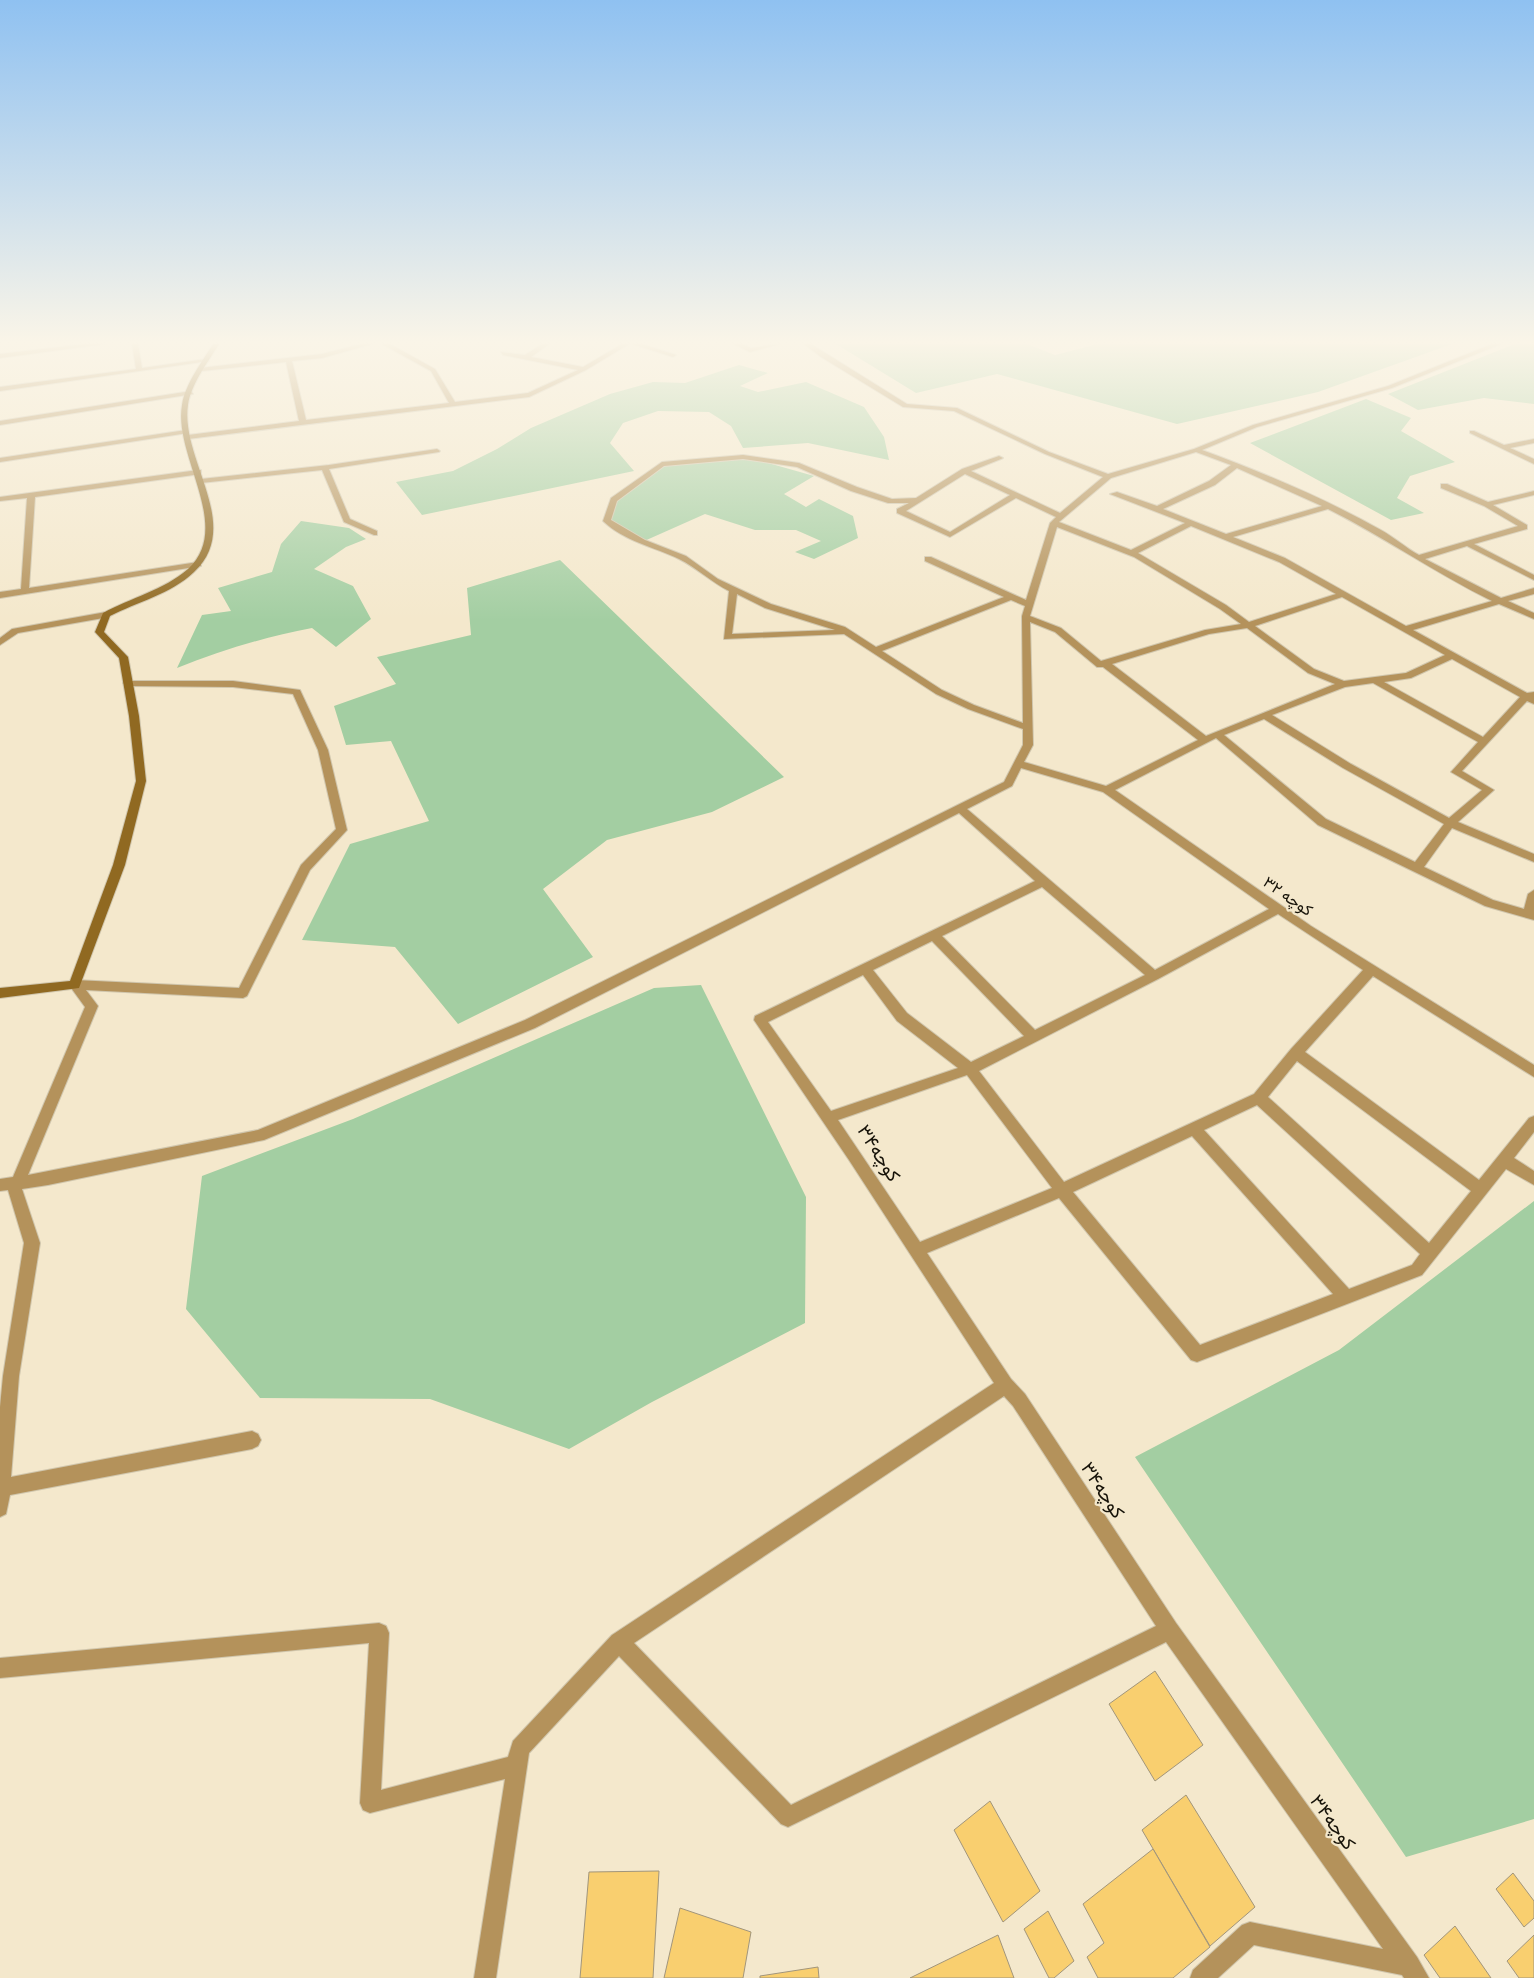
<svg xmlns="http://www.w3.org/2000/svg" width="1534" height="1978" font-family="'Roboto Condensed',Vazirmatn,sans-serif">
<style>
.green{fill:#a3cea2}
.building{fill:#f9cf6f;stroke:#a1957b}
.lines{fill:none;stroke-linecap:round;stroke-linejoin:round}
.street-casing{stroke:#d0c6ad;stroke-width:2}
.secondary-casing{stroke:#d0c6ad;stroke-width:2}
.street{fill:#b4925b;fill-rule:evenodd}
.secondary{fill:#906921;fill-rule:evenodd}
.labels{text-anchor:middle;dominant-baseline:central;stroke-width:4.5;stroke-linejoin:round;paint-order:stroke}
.street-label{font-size:16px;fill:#161208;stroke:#f4e8cc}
.near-street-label{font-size:19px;fill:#161208;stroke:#f4e8cc}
</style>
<rect width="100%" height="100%" fill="#f4e8cc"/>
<!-- green -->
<g class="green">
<polygon points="836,344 1027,344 1055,355 1098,344 1452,344 1318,392 1177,424 997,374 916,393"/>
<polygon points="1515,344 1534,344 1534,404 1484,398 1418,410 1388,394"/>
<polygon points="739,365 768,373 740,386 758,392 806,382 864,407 884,437 889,460 808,443 743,448 731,426 709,412 658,411 623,423 610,443 634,471 422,515 396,482 453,471 497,449 531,428 610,394 653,382 685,383"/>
<polygon points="1366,399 1411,418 1401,431 1455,462 1410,476 1397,498 1424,513 1391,520 1250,443"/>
<polygon points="751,458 814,476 784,494 806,507 819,499 853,516 858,538 814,559 795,552 821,541 796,530 755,530 705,514 642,542 607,521 614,500 662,464"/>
<path d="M301 521 349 528 366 539 346 547 314 569 353 586 371 619 336 647 312 628C265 637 222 650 177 668L202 615 231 611 218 588 272 572 281 544Z"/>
<polygon points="560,560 784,777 712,812 607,840 543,889 593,957 458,1024 395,947 302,940 350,844 429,821 391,741 346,745 334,706 396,684 377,657 471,635 467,588"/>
<polygon points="701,985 806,1197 805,1323 652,1402 569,1449 430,1399 260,1398 186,1309 202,1176 353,1119 654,988"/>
<polygon points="1534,1201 1534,1819 1406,1857 1135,1457 1339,1350"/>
</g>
<!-- building -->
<g class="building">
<polygon points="1155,1671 1203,1745 1155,1781 1109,1704"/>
<polygon points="1186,1795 1255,1907 1210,1946 1142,1830"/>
<polygon points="990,1801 1040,1891 1003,1922 954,1830"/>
<polygon points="1153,1849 1210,1947 1173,1978 1098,1978 1087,1957 1104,1943 1083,1904"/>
<polygon points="659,1871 653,1978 580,1978 589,1872"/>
<polygon points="1513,1873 1534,1901 1534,1918 1524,1927 1496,1889"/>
<polygon points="680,1908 751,1932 743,1978 664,1978"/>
<polygon points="1048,1911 1074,1961 1054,1978 1049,1978 1024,1929"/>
<polygon points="1455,1926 1491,1978 1440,1978 1424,1955"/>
<polygon points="998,1935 1014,1978 910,1978"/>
<polygon points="1534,1935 1534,1978 1519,1978 1507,1961"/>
<polygon points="818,1967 819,1978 760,1978 760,1976"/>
</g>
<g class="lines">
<defs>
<g id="street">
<polygon points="85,344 104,344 0,358 0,354"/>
<polygon points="132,344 138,344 142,368 206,359 209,361 0,391 0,387 136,369"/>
<polygon points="361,344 372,344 322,358 292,361 306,420 449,403 431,371 382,344 390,344 435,369 455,402 528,393 578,370 503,355 501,352 525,355 542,344 549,344 531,357 583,367 622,344 629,344 586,370 529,397 188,439 185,437 188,435 299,421 286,362 202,371 200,368 322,354"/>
<polygon points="632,344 642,344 676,355 673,357"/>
<polygon points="734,344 742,344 751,348 779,344 750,352"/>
<path d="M804 344H811L907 404 957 408 1049 452 1108 474 1194 449 1253 425 1388 386 1492 344H1501L1392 388 1257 427 1202 450C1262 472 1324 498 1381 530 1394 537 1406 548 1419 555L1518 526 1484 506 1441 488V484H1447L1488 502 1534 491V495L1493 505 1527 525V529L1474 544 1534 575V580L1467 546 1425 559 1501 598 1534 588V594L1508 601 1534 613V619L1499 604 1413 630 1527 693 1534 692V704L1527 701 1462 771 1494 790 1458 822 1534 854V862L1452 828 1424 867 1493 900 1524 909 1528 894 1534 890V920L1485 906 1318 825 1216 738 1115 790 1311 926 1534 1065V1077L1373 976 1305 1052 1479 1180 1529 1118 1534 1116V1132L1514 1158 1534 1171V1185L1506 1169 1422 1275 1197 1362 1191 1360 1059 1198 927 1253 1011 1379 1025 1394 1176 1623 1417 1957 1429 1978H1404L1402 1975 1254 1945 1218 1978H1190L1193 1970 1242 1925 1250 1922 1383 1949 1166 1642 788 1827 781 1824 619 1656 529 1753 496 1978H474L505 1779 370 1813 363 1810 360 1803 369 1643 0 1678V1658L379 1623 386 1626 389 1633 381 1790 508 1757 513 1741 612 1635 994 1383 849 1160 754 1020 755 1016 1035 881 959 813 535 1028 264 1140 48 1185 22 1189 40 1243 19 1376 11 1477 252 1431 258 1434 261 1440 258 1446 252 1449 10 1495 6 1514 0 1517V1407L3 1376 24 1243 8 1190 0 1191V1179L13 1177 85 1007 69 985 71 982 75 980 239 988 301 865 336 829 318 750 293 694 233 687 128 686 123 683 125 681H233L300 690 328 750 347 830 310 870 247 996 243 998 86 990 98 1006 28 1175 258 1130 525 1020 1004 782 1023 745V729L968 709 936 694 844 634 724 639 729 591C711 582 697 568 679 559 654 547 624 541 603 521L611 498 662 462 743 455 799 463 857 487 892 499 916 498 962 469 999 456 1003 458 1001 459 971 471 1060 513 1103 477 1045 454 954 411 903 407 821 357ZM1196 452 1231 465 1209 481 1157 506 1117 492 1110 494 1185 523 1131 550 1059 522 1111 478ZM743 459 797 467 851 491 888 503H909L897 509V513L950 537 1016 498 1056 517 1050 523 1026 600 931 557H925V561L1004 597 876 647 845 627 771 604 718 579 686 556 645 540 611 520 617 501 664 466ZM1237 468 1322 506 1226 534 1163 509 1215 485ZM965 474 1010 495 950 532 906 511ZM1328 509C1384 537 1435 573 1492 601L1406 626 1285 558 1233 537ZM1191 526 1279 562 1336 594 1249 622 1226 605 1138 553ZM1057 527 1134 557 1220 609 1241 624 1205 630 1101 661 1061 628 1030 616ZM737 594 765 608 835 630 732 634ZM1342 597 1445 655 1406 673 1344 681 1314 669 1255 626ZM1011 600 1025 606 1022 616 1023 723 974 705 942 690 882 651ZM1030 622 1055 632 1097 667H1103L1198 740 1106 786 1024 762 1033 745ZM1247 628 1308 673 1335 684 1206 736 1112 664 1209 634ZM1452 659 1520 697 1483 737 1384 682 1411 678ZM1373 683 1478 742 1451 772 1482 790 1449 818 1351 764 1272 715 1345 687ZM1264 719 1343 768 1444 824 1415 862 1326 819 1224 735ZM1021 768 1103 792 1269 909 1155 970 967 809 1012 786ZM1042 887 1145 975 1035 1030 942 936ZM1278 914 1363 970 1291 1049 1254 1094 1064 1182 979 1071 1158 979ZM932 941 1024 1036 971 1062 907 1013 873 970ZM863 975 897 1021 958 1068 831 1111 768 1022ZM1297 1061 1471 1191 1429 1243 1268 1097ZM967 1075 1052 1188 920 1242 838 1120ZM1257 1105 1420 1254 1412 1265 1349 1289 1204 1130ZM1192 1136 1333 1294 1200 1345 1073 1192ZM1004 1396 1013 1406 1156 1626 791 1805 634 1643Z"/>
<polygon points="191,391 193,394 0,425 0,421"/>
<polygon points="186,430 188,431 188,433 0,462 0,458"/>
<polygon points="1470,431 1474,431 1504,445 1534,439 1534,443 1510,448 1534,459 1534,464 1470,433"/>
<polygon points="437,449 440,451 439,452 329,469 350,519 377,531 377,535 374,535 344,522 322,470 201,483 197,481 201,479 329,465"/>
<polygon points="198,470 201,470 201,474 35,497 29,588 198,562 201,562 201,566 0,598 0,592 21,589 27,498 0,501 0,497"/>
<polygon points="106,612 110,615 109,617 18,633 0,645 0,638 12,629"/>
</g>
<path id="secondary" d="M213 344H219C208 362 191 384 188 405 180 460 244 525 194 572 171 594 137 602 110 616L104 632 128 657 139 716 146 781 125 865 79 988 0 998V988L70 981 113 865 136 781 129 716 119 658 95 632 103 613C130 598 164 590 188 569 234 527 173 456 182 405 185 384 202 362 213 344Z"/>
</defs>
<!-- street casing -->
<use href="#street" class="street-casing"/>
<!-- secondary casing -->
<use href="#secondary" class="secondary-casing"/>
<!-- street -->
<use href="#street" class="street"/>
<!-- secondary -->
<use href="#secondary" class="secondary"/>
</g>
<!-- sky -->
<linearGradient id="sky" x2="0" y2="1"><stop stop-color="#8fc1f1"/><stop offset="0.55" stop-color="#faf5e8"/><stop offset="1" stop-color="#faf5e8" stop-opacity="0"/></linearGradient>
<rect width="1534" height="621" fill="url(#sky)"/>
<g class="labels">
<!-- street labels -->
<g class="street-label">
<text transform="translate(1288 896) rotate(35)">کوچه ۳۲</text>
</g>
<!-- near-street labels -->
<g class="near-street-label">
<text transform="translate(879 1153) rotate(58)">کوچه۳۴</text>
<text transform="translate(1103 1490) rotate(57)">کوچه۳۴</text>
<text transform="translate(1333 1822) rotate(54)">کوچه۳۴</text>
</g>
</g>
</svg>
